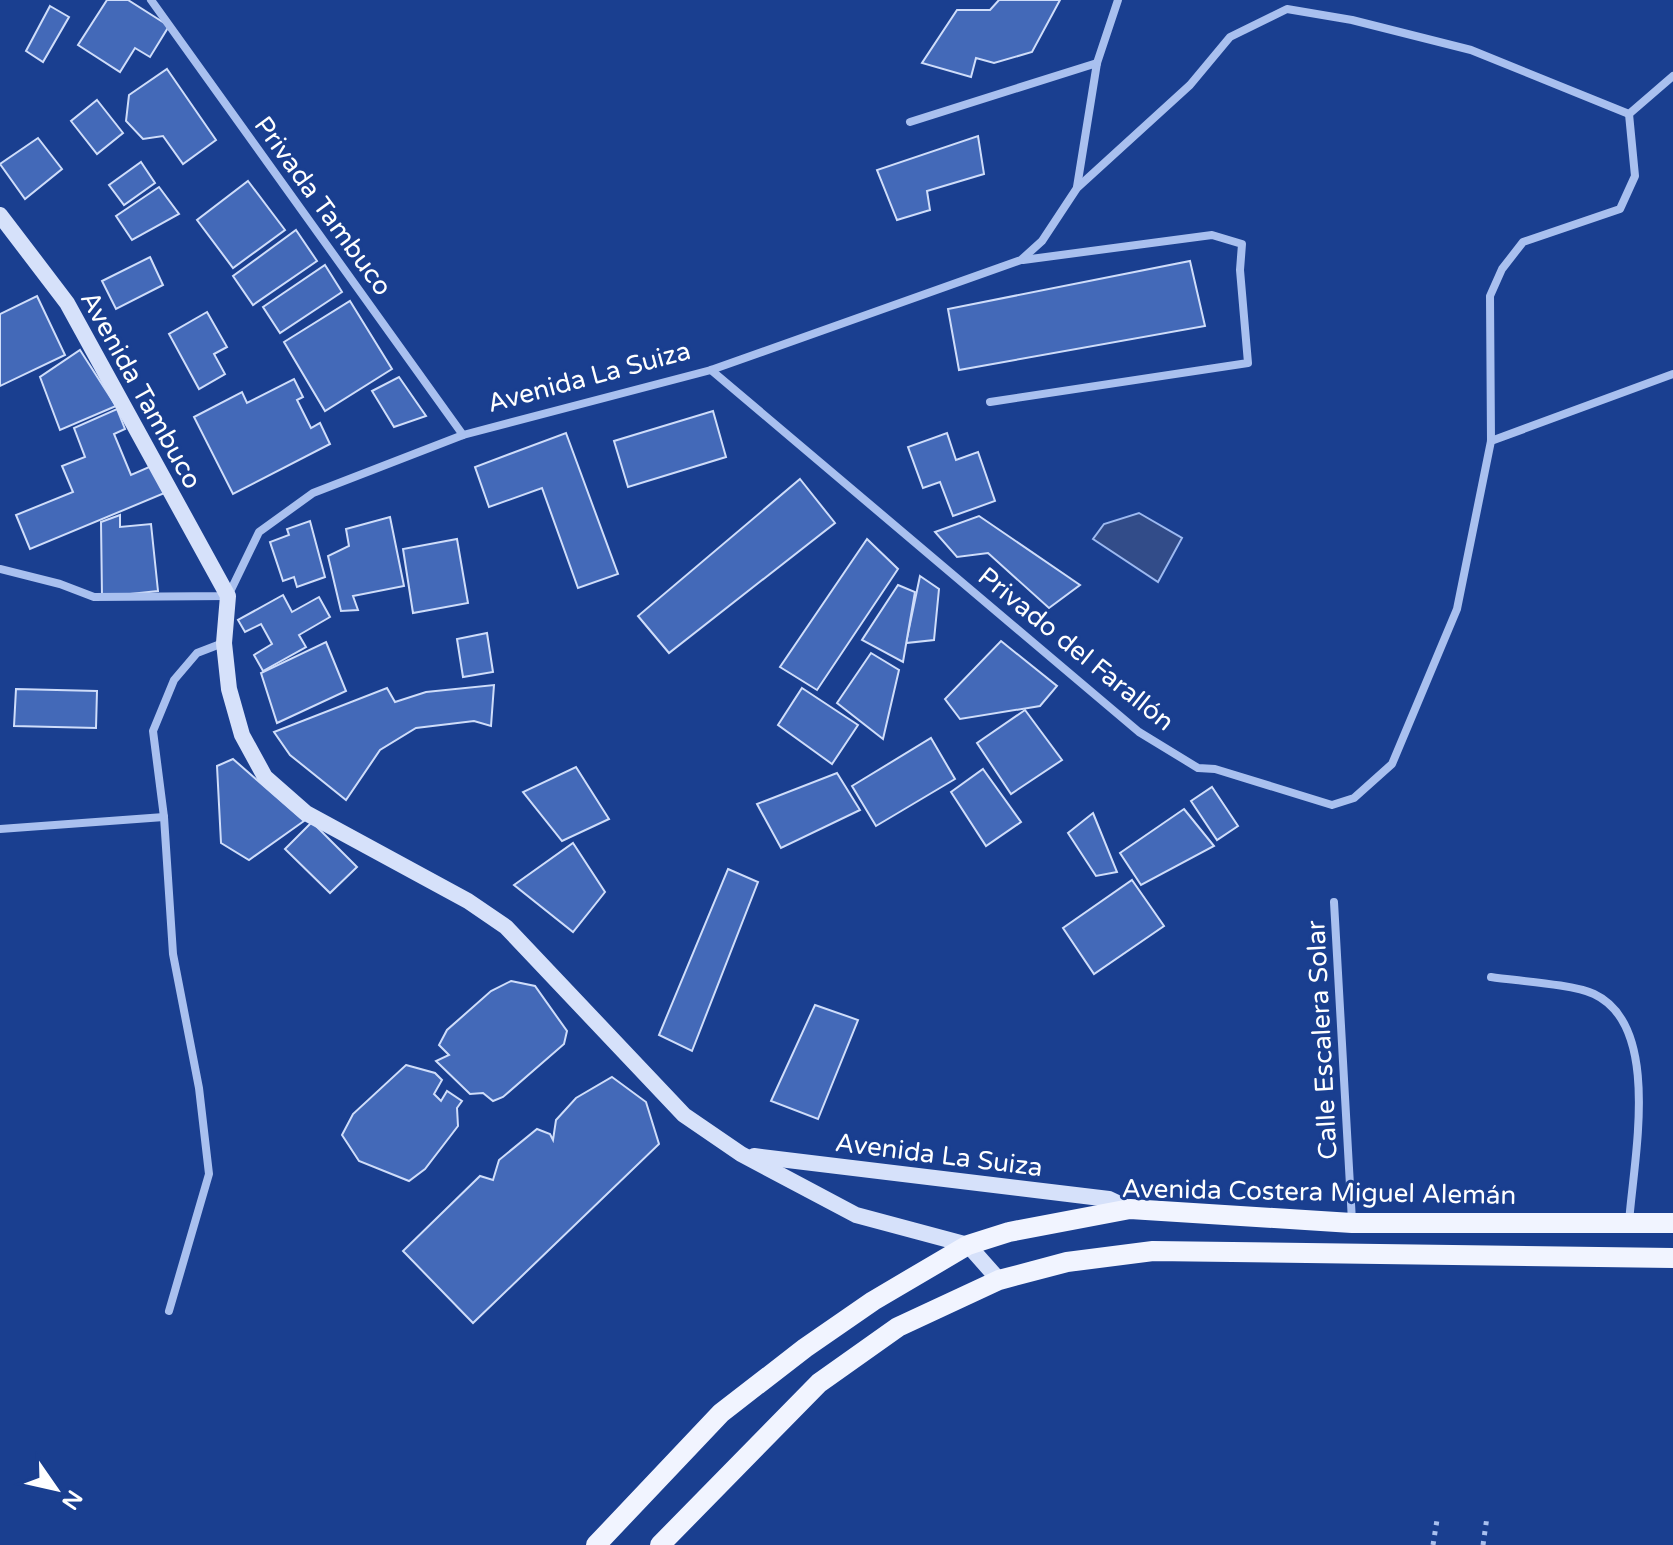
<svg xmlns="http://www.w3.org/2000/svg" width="1673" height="1545" font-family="'Varela Round',sans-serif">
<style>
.water{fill:#324c89;stroke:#9cb9f1;stroke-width:2}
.building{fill:#4369b8;stroke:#cfddfa;stroke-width:2}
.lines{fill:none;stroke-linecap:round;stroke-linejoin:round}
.path{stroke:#a9c0ef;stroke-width:5;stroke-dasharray:4 6;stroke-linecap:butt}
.street{stroke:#a9c0ef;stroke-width:8}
.secondary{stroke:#d6e1fa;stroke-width:16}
.primary{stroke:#f1f4ff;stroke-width:20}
.labels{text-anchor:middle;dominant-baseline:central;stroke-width:6;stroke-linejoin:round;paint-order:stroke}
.street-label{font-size:26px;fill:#fff;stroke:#1a3f90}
</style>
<rect width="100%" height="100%" fill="#1a3f90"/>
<!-- water -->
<polygon class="water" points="1139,513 1182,538 1158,582 1093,539 1104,524"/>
<!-- building -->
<g class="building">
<polygon points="107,0 128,0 169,26 150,57 135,48 120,72 78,45"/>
<polygon points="999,0 1060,0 1032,52 994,63 976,58 971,77 922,63 957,10 990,10"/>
<polygon points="50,6 69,17 43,62 26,51"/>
<polygon points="167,69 216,140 183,164 163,136 143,139 126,121 129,95"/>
<polygon points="97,100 123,133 97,154 71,121"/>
<polygon points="978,136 984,174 927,191 930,210 897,220 877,170"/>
<polygon points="38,138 62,169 25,199 0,164"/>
<polygon points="141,162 155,183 124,205 109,185"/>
<polygon points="248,181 285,230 233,268 197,220"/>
<polygon points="159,187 179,214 132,240 116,216"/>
<polygon points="296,230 317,261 253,305 233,276"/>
<polygon points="150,257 163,285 116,309 102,281"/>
<polygon points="1190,261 1205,326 959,370 948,309"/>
<polygon points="325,265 342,292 280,333 263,307"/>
<polygon points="37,296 65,355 0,386 0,314"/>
<polygon points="350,301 392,369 325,411 284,342"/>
<polygon points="207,312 227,347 214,354 225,374 199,389 169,334"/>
<polygon points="80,350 116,406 60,430 40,377"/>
<polygon points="399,377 426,416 394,427 372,391"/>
<polygon points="294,379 303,397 297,400 311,428 320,423 330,444 233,494 194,417 242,392 247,403"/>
<polygon points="117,409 125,429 114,434 131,475 156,464 167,492 30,549 16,515 73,492 62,466 85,457 74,428"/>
<polygon points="713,411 726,457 628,487 614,441"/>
<polygon points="566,433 618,574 578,588 542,488 489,507 475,467"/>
<polygon points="947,433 956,460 978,452 995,501 953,516 940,482 923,488 908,447"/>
<polygon points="800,479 835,523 669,653 638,616"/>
<polygon points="120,515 120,527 151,524 158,591 102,597 101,522"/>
<polygon points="979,516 1080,585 1049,608 988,553 957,557 935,532"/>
<polygon points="390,517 404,586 353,596 358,610 341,611 328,556 349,546 346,529"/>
<polygon points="310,521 325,577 297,587 294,577 283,581 270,542 289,535 287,529"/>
<polygon points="457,539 468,603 413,613 403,549"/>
<polygon points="867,539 898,569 817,690 780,667"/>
<polygon points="920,576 939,589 934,640 906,643"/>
<polygon points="898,585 915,592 903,662 862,640"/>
<polygon points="283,595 292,612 319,597 330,617 299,635 306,647 263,671 254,655 272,644 261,624 245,632 238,620"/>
<polygon points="487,633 493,672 463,677 457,639"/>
<polygon points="1001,641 1057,686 1040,706 960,719 945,699"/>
<polygon points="326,642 346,691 277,723 261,673"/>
<polygon points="871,653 899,670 883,739 837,703"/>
<polygon points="494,685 491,726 474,721 416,728 380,750 346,800 290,755 274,732 387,688 395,702 426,692"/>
<polygon points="802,688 858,725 832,764 778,725"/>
<polygon points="16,689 97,691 96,728 14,726"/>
<polygon points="1025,710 1062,760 1011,794 977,743"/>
<polygon points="931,738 955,779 876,826 852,786"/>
<polygon points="233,759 304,821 249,860 221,843 217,766"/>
<polygon points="576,767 609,819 562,841 523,792"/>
<polygon points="983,769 1021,822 986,846 951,792"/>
<polygon points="837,773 860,810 781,848 757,804"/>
<polygon points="1212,787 1238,826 1217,840 1191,801"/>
<polygon points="1184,809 1214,846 1141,885 1120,853"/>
<polygon points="1093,813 1117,872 1096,876 1068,833"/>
<polygon points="312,822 357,867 330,893 285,849"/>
<polygon points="573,843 605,892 573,932 514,885"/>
<polygon points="728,869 758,882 692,1051 659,1035"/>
<polygon points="1132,880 1164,926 1094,974 1063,928"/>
<polygon points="511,981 535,986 567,1031 564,1044 503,1097 493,1101 483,1093 470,1094 436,1061 449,1055 439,1045 447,1030 491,991"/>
<polygon points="815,1005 858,1020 818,1119 771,1101"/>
<polygon points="406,1065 435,1073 442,1080 434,1094 441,1101 447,1091 462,1101 457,1108 458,1126 425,1169 409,1181 359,1161 342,1135 353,1114"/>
<polygon points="612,1077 646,1102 659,1144 473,1323 403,1251 480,1176 493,1180 499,1160 537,1129 550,1134 553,1140 556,1120 576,1098"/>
</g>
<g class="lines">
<!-- path -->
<g class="path">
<polyline points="1433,1545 1437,1520"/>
<polyline points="1483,1545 1487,1517"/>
</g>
<!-- street -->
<g class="street">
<polyline points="151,0 463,435"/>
<polyline points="910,122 1097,63"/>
<polyline points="1077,187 1097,63 1118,0"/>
<polyline points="711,370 1139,732 1198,768 1215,769 1332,805 1354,798 1392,764 1457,609 1491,441 1490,296 1502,269 1523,242 1620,209 1635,176 1629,114"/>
<polyline points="990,402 1248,363 1240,270 1242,244 1212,235 1023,260"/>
<polyline points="1491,441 1673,374"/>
<polyline points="0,569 60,584 94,597 228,596 259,532 313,493 463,435 711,370 1021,260 1042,241 1077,188 1190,85 1230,37 1287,9 1352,20 1471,50 1629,114 1673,76"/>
<polyline points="0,829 164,817"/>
<polyline points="1334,902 1352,1221"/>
<path d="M1491 977C1517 981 1572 984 1594 994 1663 1026 1633 1162 1629 1223"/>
<polyline points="169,1311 209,1174 199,1088 173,954 164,817 153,731 174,680 197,653 223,643"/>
</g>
<!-- secondary -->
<g class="secondary">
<polyline points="0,215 67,303 228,596 224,643 229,689 242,735 265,777 306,813 468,901 506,927 684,1115 741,1154 856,1215 968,1245 999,1280"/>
<polyline points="754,1156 1109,1199 1130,1209"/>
</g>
<!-- primary -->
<g class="primary">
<polyline points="596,1545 721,1413 805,1348 873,1301 968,1245 1009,1232 1130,1209 1352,1223 1673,1223"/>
<polyline points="660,1545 819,1383 898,1327 999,1280 1067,1262 1153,1251 1673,1258"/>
</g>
</g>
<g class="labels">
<!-- street labels -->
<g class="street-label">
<text transform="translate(323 206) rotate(54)">Privada Tambuco</text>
<text transform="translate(589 377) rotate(-15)">Avenida La Suiza</text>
<text transform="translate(141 390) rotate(61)">Avenida Tambuco</text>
<text transform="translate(1076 649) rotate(39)">Privado del Farallón</text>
<text transform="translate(1322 1040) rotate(-93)">Calle Escalera Solar</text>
<text transform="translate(939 1155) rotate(7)">Avenida La Suiza</text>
<text transform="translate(1319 1192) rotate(1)">Avenida Costera Miguel Alemán</text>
</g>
</g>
<!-- north arrow -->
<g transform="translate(56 1489) rotate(124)" stroke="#1a3f90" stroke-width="6" paint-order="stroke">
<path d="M0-6L14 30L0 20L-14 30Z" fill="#ffffff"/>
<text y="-12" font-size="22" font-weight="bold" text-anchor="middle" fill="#ffffff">N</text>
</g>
</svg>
